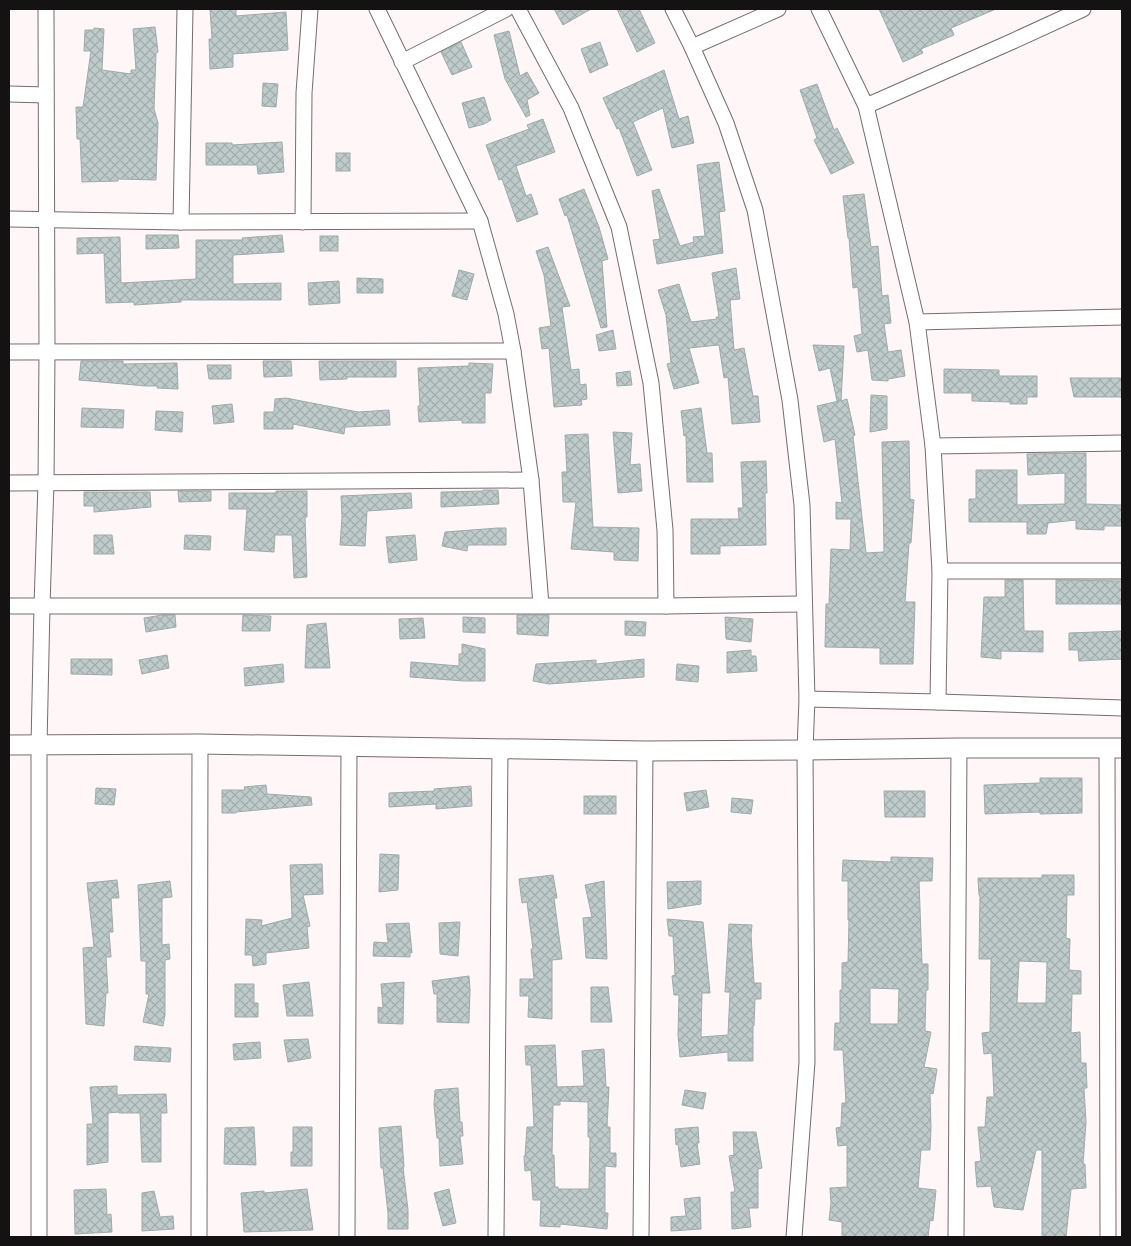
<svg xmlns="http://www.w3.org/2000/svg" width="1131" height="1246" font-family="Inter,sans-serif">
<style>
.building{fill:url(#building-cross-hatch);stroke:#9faaab;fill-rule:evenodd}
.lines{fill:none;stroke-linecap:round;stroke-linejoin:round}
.minor-casing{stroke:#766c6f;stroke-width:17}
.tertiary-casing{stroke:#766c6f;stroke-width:21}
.minor{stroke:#fff;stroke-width:15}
.tertiary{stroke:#fff;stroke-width:19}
</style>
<defs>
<pattern id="building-cross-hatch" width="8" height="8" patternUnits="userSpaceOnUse" patternTransform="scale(1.25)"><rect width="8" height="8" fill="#bfcbcb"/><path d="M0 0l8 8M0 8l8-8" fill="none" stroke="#a3adad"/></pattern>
</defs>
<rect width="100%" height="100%" fill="#fff6f8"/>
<!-- building -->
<g class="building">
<polygon points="210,9 236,9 236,16 286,12 288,50 233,54 233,67 210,69 209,39 212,39"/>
<polygon points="554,9 591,9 563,25"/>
<polygon points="617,9 639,9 655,43 637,52"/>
<polygon points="879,9 996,9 951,28 954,35 921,49 923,53 903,62"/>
<polygon points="155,27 158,52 156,53 154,109 158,123 156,180 118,179 118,181 82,182 80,139 77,139 76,107 83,107 91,51 84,51 85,30 94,30 94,28 104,29 102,70 131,74 131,70 136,70 133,29"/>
<polygon points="509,31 520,76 527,72 539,93 527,100 530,115 526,117 505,79 494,35"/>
<polygon points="461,42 472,67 452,75 441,52"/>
<polygon points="600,42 608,65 590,73 581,49"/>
<polygon points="664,70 679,119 688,116 694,143 672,148 663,108 633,122 652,170 637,176 619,128 617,129 603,98"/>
<polygon points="263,83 278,84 276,107 262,106"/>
<polygon points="817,84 834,130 837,128 854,163 831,174 814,140 817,138 800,90"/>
<polygon points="484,97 491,120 484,124 469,128 462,103"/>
<polygon points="543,119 555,152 516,166 526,196 531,194 538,214 517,222 502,179 499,180 486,145 529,129 527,125"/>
<polygon points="282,142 284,172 258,174 257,165 206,165 206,143 232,143 232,145"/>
<rect x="336" y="153" width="14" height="18"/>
<polygon points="719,162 725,211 719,212 723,253 657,264 653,240 660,239 652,191 659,189 680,246 694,242 693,237 705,236 697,165"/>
<polygon points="584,189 599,227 608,259 602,261 607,327 601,328 567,215 565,216 559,199"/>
<polygon points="864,194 871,247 878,246 882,296 888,295 891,323 884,324 888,352 901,350 905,376 888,379 888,381 872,380 868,350 857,352 854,336 862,334 858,287 853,288 849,238 848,238 843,196"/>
<polygon points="146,235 178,235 179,248 146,249"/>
<polygon points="282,235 284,252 233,255 233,284 281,283 281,300 181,300 181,302 134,305 134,302 106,303 104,253 77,254 77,238 120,237 121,283 196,279 196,240 243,240 242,238"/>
<rect x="320" y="236" width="18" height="15"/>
<polygon points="548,247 570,306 562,307 571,370 579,369 580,385 586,384 587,399 581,400 582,405 554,407 549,348 542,349 539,328 551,326 544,275 536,251"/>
<polygon points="736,268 740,299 730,300 734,350 744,348 753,396 758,396 760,422 732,424 728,377 724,378 719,345 689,348 699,383 674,389 667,364 671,363 666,315 658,290 679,284 691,322 717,319 716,317 719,317 712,273"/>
<polygon points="459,270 474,274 467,300 452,296"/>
<polygon points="357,278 383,279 383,293 357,293"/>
<polygon points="339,281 340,303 309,305 308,283"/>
<polygon points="613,330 616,349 599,351 596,335"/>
<polygon points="813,345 844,346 841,401 847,399 855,435 853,436 866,553 884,552 882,442 909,441 910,499 914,500 911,543 909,543 905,602 915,602 913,664 880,664 880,648 825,647 826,604 829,604 831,549 850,550 851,519 836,519 836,502 842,503 835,439 824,442 817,406 839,401 837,401 830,368 819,371"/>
<polygon points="81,361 123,361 123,364 177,363 178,389 157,388 158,386 146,386 79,380"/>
<polygon points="263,361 291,361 292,376 264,377"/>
<polygon points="319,361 396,361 396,377 347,377 347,379 320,380"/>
<polygon points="469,363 493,364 491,393 485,393 485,423 462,423 462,420 419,422 418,406 420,406 418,368 469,366"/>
<polygon points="207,365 231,365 231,379 209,379"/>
<polygon points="944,369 999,370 999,376 1037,376 1037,397 1027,397 1027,404 1010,404 1010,402 972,401 972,393 944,393"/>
<polygon points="630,371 632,385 617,386 616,373"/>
<polygon points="1070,378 1122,378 1122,397 1074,397"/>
<polygon points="871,395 887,396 887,429 870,432"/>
<polygon points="286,398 358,412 389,410 390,425 345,427 344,434 293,424 293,429 264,429 264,412 274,412 275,399"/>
<polygon points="232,404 234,422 214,424 212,406"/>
<polygon points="82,408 124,410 123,428 81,427"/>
<polygon points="701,408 707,453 712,453 713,482 687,482 686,435 684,436 681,411"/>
<polygon points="156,411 183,412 182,432 155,430"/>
<polygon points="613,432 632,433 630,465 640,464 642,491 618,493"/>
<polygon points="588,434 593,527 639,528 638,561 614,560 614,552 571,549 576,502 563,502 562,472 567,472 565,435"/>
<polygon points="1086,453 1086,504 1122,505 1122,526 1104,526 1104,530 1076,529 1076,520 1048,523 1046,534 1027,534 1027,522 969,522 969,499 976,499 976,470 1017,470 1017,505 1065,504 1065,473 1028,475 1027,454"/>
<polygon points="766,461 767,493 765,493 766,545 720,546 720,554 691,554 691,519 739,519 738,508 743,508 741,462"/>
<polygon points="483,490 498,490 499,504 441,507 441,492 483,491"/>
<polygon points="178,491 211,491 211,501 179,502"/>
<polygon points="276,491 307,491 307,517 305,517 307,577 294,578 292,535 275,535 274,552 244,550 247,509 229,509 229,493 276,493"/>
<polygon points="84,492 150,492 151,507 94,512 94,506 84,506"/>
<polygon points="411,493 412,508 367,511 365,546 340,545 342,517 341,496"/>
<polygon points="498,528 506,528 506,545 468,545 467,551 442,546 445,532"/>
<polygon points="94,535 112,535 114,554 94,554"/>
<polygon points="185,535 211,536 210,550 184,549"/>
<polygon points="415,535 417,560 389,563 386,537"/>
<polygon points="1005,580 1023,580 1024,631 1043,631 1043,652 1001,651 1001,659 981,657 984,597 1005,597"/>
<polygon points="1056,580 1122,581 1122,604 1056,604"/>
<polygon points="162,615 175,615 176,627 146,632 144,618"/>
<polygon points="243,615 271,616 270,631 242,631"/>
<polygon points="517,615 549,615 548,636 517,634"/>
<polygon points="463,617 485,618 485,633 463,632"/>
<polygon points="725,617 753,619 751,642 726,639"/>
<polygon points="423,618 425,638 400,639 399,619"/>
<polygon points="625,621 646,622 645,636 625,635"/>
<polygon points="326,623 330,668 305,668 307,625"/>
<polygon points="1122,631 1122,659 1079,661 1078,650 1069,650 1069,633"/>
<polygon points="462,644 485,649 485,681 464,681 410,677 411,662 459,666 459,654 462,654"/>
<polygon points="751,650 751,656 756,656 757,671 727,673 727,652"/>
<polygon points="167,655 169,668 142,674 139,660"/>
<polygon points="71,659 112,659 112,675 71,674"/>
<polygon points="644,659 644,677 549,684 533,681 536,664 596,660 596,664"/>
<polygon points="283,664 284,682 245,686 244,668"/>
<polygon points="677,664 699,666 698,682 676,680"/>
<polygon points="1040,778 1082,778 1082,813 1040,814 1040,812 985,814 984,785 1040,783"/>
<polygon points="266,785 267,794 311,797 312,805 236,812 236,813 222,813 222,790 245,790 244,787"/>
<polygon points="471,786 472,806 436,809 436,804 389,807 389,793 435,791 434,789"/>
<polygon points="96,788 116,789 114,805 95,804"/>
<polygon points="706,790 709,807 687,811 684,793"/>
<polygon points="884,791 925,791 925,817 885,817"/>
<rect x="584" y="796" width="32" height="18"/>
<polygon points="732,798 753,800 751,814 731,812"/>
<polygon points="380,854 399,855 398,890 379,892"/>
<path d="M891 857 933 858 932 881H919L922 964H928V990H926L925 1031 931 1032 924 1067 937 1069 933 1094 930 1093 931 1128 930 1150H921L918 1188 936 1190 933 1221 930 1220 928 1237H842V1222L829 1220 831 1203 830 1188 847 1187V1145L838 1146 836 1128 841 1127 842 1103H846L843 1050H834L835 1023H840V990H842V963L848 962 849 920H848V881H842L843 860 891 862ZM870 988 899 989 898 1024H870Z"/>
<polygon points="322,864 323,894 303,895 310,926 307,927 309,948 266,953 266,964 253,966 252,955 245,955 246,919 262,920 261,926 292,918 290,865"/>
<polygon points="553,875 557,898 554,898 562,959 552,960 552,1019 528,1017 529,996 520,996 520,979 534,979 531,949 533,949 527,902 522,903 519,879"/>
<path d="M1042 875H1074V895H1067L1066 938 1070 939 1069 970 1081 971V994H1072L1071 1033 1080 1032 1081 1063H1086L1087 1088H1084L1086 1122 1083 1164H1085L1086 1188 1071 1189 1066 1237H1042V1150H1036L1023 1210 994 1207 991 1186 977 1187 975 1162 981 1161 978 1127H985L987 1097H994L992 1053 984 1054 982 1033 990 1032 991 959H979L980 895H979L978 878H1042ZM1019 961 1047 962 1046 1003H1017Z"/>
<polygon points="117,880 119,898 111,898 113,932 109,932 111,957 106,957 108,993 106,993 104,1026 86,1024 83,948 94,947 87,883"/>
<polygon points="170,881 172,897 162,898 162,945 169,944 170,959 165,960 165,1015 163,1026 143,1022 149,994 146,994 146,961 141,961 138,885"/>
<polygon points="604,881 607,959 586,958 583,918 592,917 585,885"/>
<polygon points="701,881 701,904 668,909 667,882"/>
<polygon points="667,919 703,922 710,993 702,993 701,1037 728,1035 730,992 725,992 729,924 752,925 751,935 754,983 761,983 761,999 755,999 754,1026 753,1025 753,1061 728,1061 728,1052 680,1057 678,1035 679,995 674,995 672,976 675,975 673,936 669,936"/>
<polygon points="460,922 458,956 440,954 439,923"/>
<polygon points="409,923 412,953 410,952 410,957 373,956 374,942 388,943 386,924"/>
<polygon points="469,976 470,990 469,1023 437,1022 437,994 434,994 432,981"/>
<polygon points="309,982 313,1016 287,1016 283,985"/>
<polygon points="404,982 403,1024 378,1023 378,1007 383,1008 381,984"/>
<polygon points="235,984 254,984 254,1003 258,1003 258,1017 235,1017"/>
<polygon points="591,987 608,987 612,1022 591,1022"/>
<polygon points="308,1039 311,1058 288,1062 284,1040"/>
<polygon points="260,1042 261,1058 234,1060 233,1044"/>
<path d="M555 1045 557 1087 584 1086 582 1051 604 1049 606 1087H609L607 1127H610V1153H616V1167L605 1166V1213H608L607 1229 560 1224V1227L540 1226 541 1200H533L531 1170 525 1171 524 1156H525L527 1127H534L531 1065H526L525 1046ZM560 1101 588 1102V1137H590L589 1189H558V1187H555L554 1155H552L553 1105H560Z"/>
<polygon points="135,1046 171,1048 170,1062 134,1060"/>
<polygon points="117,1086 117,1095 166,1094 167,1113 161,1113 161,1162 142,1162 140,1113 119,1113 119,1112 108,1113 108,1162 87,1165 87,1124 93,1124 90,1087"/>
<polygon points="458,1088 460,1122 462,1122 463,1136 460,1136 463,1164 440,1166 439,1138 437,1138 434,1104 435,1090"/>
<polygon points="685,1090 706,1093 703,1109 682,1105"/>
<polygon points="401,1126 404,1167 403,1167 408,1210 408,1229 388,1229 388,1213 383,1168 381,1168 379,1128"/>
<polygon points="254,1127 256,1165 224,1164 225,1128"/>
<polygon points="293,1127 312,1127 312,1166 291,1166 291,1152 293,1152"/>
<polygon points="698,1127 699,1143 697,1143 700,1164 681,1167 678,1144 676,1145 675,1129"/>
<polygon points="733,1132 756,1132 762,1168 758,1169 758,1208 749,1208 751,1227 732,1229 731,1192 735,1192 729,1156 734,1155"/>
<polygon points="106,1189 107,1215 111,1214 112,1232 75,1234 74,1190"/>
<polygon points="307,1189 313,1230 244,1232 241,1193 264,1191 264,1193"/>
<polygon points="449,1189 456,1223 443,1226 434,1193"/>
<polygon points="154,1191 160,1217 173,1216 174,1229 142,1231 142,1193"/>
<polygon points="700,1197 701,1229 671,1231 671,1217 686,1216 684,1199"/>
</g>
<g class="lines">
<defs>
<g id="minor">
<polyline points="377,9 480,221 506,314 513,351 531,480 541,605"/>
<polyline points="518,9 571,108 619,227 651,383 665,530 666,606"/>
<polyline points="673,9 692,47 726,123 755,210 790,400 802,505 807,699 805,750 807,1062 794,1237"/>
<polyline points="819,9 866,106 917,322 933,446 940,571 938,702"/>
<polyline points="692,47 778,9"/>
<polyline points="402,62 506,9"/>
<polyline points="9,94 46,95"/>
<polyline points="866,106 1011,42 1083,9"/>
<polyline points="9,219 181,222 480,221"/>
<polyline points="181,222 185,9"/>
<polyline points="303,222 304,93 310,9"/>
<polyline points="917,322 1122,317"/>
<polyline points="9,352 513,351"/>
<polyline points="933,446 1122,443"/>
<polyline points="9,483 531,480"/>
<polyline points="940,571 1122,571"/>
<polyline points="9,606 666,606 804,604"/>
<polyline points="807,699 938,702 1122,708"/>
<polyline points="1107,748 1108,1237"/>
<polyline points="39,1237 39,745 42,606 46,483 47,352 46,9"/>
<polyline points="199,1237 200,744"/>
<polyline points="347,1237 349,747"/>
<polyline points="496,1237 500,748"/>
<polyline points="641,1237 645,751"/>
<polyline points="956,1237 959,748"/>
</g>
<polyline id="tertiary" points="9,745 200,744 645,751 805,750 959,748 1122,748"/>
</defs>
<!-- minor casing -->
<use href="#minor" class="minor-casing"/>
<!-- tertiary casing -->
<use href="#tertiary" class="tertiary-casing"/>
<!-- minor -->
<use href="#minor" class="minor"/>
<!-- tertiary -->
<use href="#tertiary" class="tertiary"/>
</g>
<!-- border -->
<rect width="1131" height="1246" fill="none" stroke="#151213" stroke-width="20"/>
</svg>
